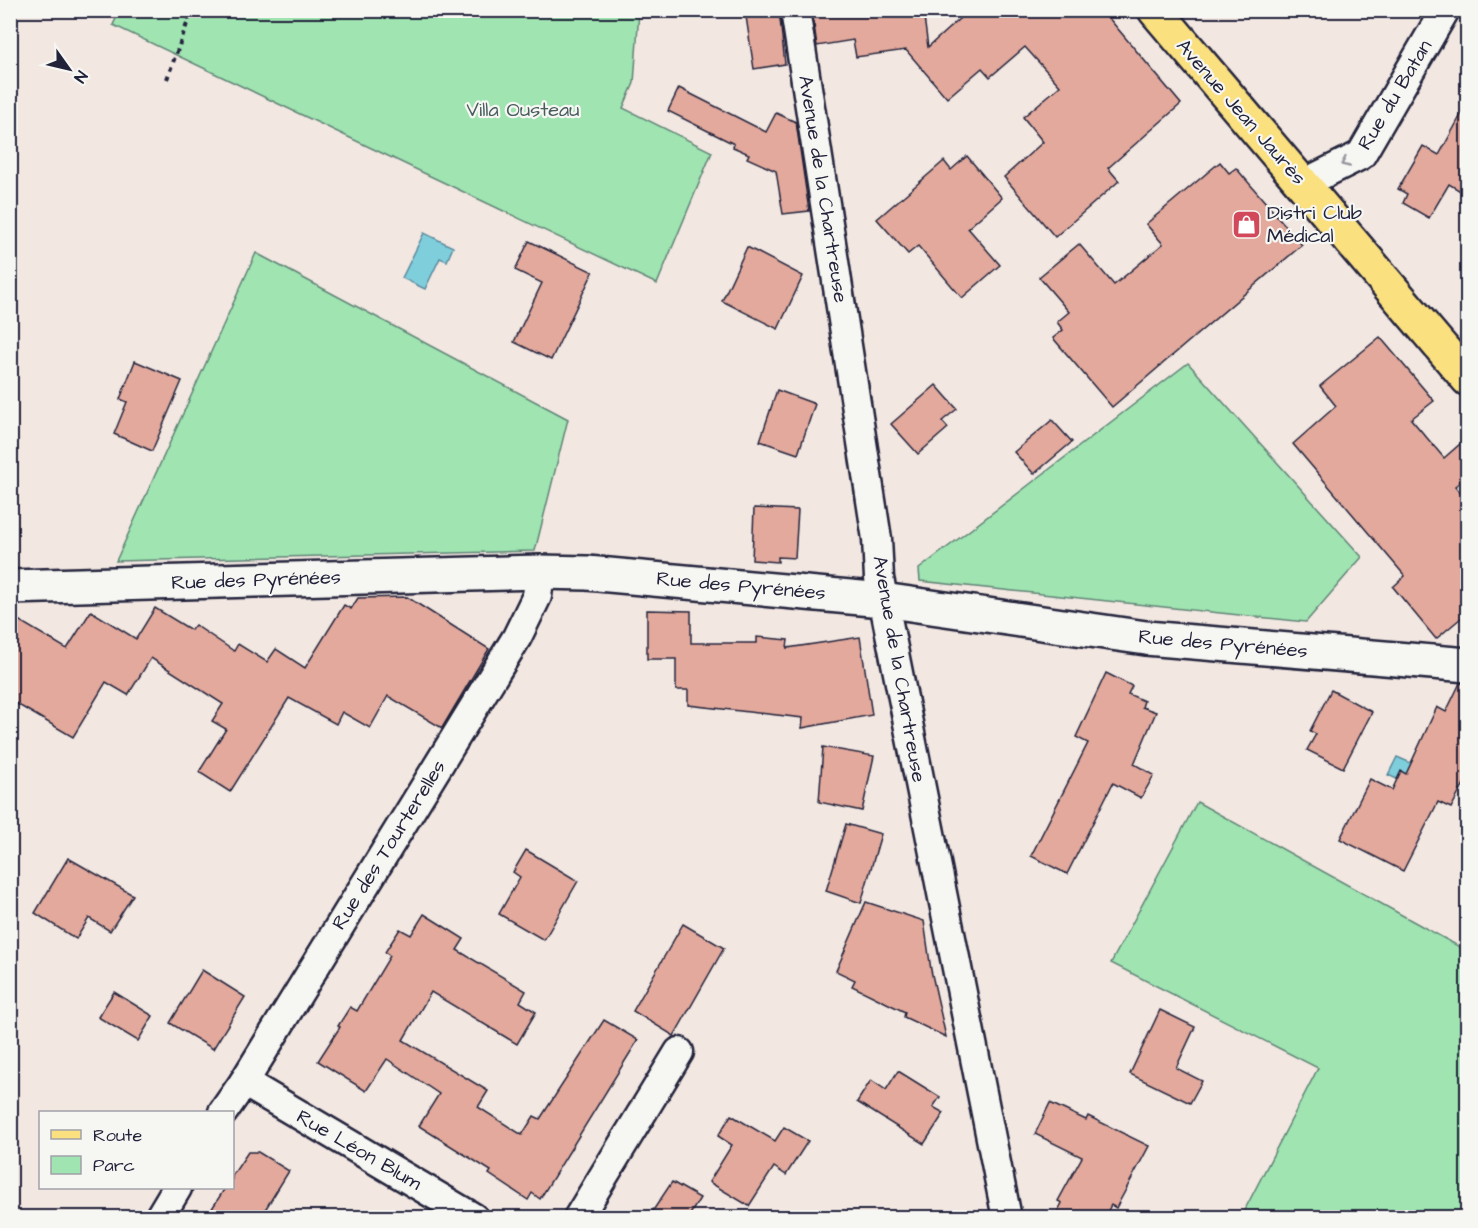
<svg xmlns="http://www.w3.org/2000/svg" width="1478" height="1228" font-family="'Architects Daughter',sans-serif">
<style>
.green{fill:#9fe4b1;stroke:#608376;stroke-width:1.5}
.water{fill:#7fcedc;stroke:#5a899c;stroke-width:1.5}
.building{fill:#e2a99c;stroke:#22223b;stroke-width:1.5}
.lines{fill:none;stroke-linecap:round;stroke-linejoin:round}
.street-casing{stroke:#22223b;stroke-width:33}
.secondary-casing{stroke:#22223b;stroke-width:38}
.primary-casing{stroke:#22223b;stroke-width:38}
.path{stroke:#22223b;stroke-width:4;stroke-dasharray:4.5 4.5;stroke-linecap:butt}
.street{stroke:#f6f6f2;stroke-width:28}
.secondary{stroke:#f6f6f2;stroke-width:33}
.primary{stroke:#fbe080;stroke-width:33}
.oneway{stroke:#9797a0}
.labels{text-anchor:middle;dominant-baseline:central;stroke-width:4.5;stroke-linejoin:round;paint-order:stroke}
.street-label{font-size:20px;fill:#22223b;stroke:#f6f6f2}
.park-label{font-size:20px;fill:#485c5e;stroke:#f6f6f2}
.poi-label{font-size:20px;fill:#22223b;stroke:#f6f6f2;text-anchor:start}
</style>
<rect width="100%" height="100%" fill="#f2e7e1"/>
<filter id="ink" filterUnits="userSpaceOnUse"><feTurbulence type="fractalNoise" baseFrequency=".0167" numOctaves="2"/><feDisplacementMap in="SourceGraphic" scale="12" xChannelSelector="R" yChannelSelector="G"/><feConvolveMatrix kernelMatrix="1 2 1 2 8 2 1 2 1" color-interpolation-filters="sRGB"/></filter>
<g filter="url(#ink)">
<!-- green -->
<g class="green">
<polygon points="120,10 639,11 634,83 623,108 712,152 657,284 113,25"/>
<polygon points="256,253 568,419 535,551 116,561"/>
<polygon points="1188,363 1362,557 1306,622 920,581 919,569"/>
<polygon points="1197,802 1467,951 1467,1217 1241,1217 1318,1068 1111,963"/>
</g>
<!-- water -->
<g class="water">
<polygon points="424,233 453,247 447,261 440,258 425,289 402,278"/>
<polygon points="1397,757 1443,777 1425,792 1388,775"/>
</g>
<!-- building -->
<g class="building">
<polygon points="745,10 779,10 785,64 754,69"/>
<polygon points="812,10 923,10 928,47 969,10 1102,10 1181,104 1108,168 1119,181 1055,237 1004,177 1043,142 1023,117 1060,86 1025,47 990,77 982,68 947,98 906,50 856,57 853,40 817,46"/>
<polygon points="679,88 766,132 776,113 796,122 809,211 783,214 776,171 747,158 749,154 733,147 734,144 668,111"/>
<polygon points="1467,104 1467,195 1449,184 1429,218 1403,203 1407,194 1398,189 1423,146 1439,155"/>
<polygon points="967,156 1002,198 968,228 1000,265 962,298 918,246 908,254 877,219 944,161 951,170"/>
<polygon points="1220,162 1229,173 1236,168 1302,245 1112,407 1053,338 1063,330 1057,322 1069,312 1039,277 1079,244 1114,285 1163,244 1146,224"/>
<polygon points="529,241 593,272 551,360 514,342 542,283 515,270"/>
<polygon points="747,247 803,276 778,329 722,301"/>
<polygon points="1380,337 1434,401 1411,419 1444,458 1467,438 1467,476 1455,486 1467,500 1467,613 1436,639 1393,587 1405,576 1293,444 1336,406 1320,386"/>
<polygon points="135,361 182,381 152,451 114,434 127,402 120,399"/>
<polygon points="936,385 957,409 942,421 948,428 918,454 891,424"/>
<polygon points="777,390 815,404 798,454 760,441"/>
<polygon points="1052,420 1072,442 1034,474 1014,452"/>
<polygon points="754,508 798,510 795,558 778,557 778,562 752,560"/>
<polygon points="407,597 489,649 442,728 388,696 370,728 342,712 336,724 289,698 230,792 199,772 226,729 212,721 223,704 151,658 128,695 106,682 73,737 10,700 10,615 67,649 91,611 136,639 155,608 191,630 195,625 234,651 238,644 267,662 276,649 305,668 344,605 351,609 358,598"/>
<polygon points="647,610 691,611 691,643 757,643 757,637 788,640 787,648 860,637 872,715 802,728 803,718 688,705 688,690 676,690 676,659 647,659"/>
<polygon points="1106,673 1132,686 1128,694 1144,701 1142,707 1156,712 1134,764 1154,775 1141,798 1113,783 1067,874 1031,856 1088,743 1076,737"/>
<polygon points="1460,683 1467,684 1467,778 1451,808 1438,802 1403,871 1340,839 1370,779 1392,790 1401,771 1406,774 1437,707 1446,712"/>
<polygon points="1331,690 1372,712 1343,768 1307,750 1316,734 1310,731"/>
<polygon points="823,747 874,756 862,811 819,802"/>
<polygon points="846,824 881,834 861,903 826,891"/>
<polygon points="526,850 578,881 544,940 499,914 520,877 513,872"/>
<polygon points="68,858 133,895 110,931 89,918 76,939 35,913"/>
<polygon points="866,902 924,921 931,970 946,1037 904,1017 905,1012 852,986 855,980 836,971"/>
<polygon points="424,914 464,939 457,950 526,991 520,1002 536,1012 517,1044 431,992 403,1040 488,1091 478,1107 522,1135 534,1116 540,1119 604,1020 638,1040 540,1199 532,1193 528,1200 489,1174 491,1171 419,1126 439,1094 387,1059 366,1091 318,1061 340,1027 338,1026 350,1007 357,1011 390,956 385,952 400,929 411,935"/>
<polygon points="683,924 724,948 674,1036 633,1011"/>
<polygon points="202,970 245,997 213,1049 170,1023"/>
<polygon points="114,992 153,1016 138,1041 98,1017"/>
<polygon points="1160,1010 1195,1027 1176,1068 1202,1081 1190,1103 1130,1074"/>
<polygon points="898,1071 940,1097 933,1107 944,1113 924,1144 857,1102 871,1080 886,1090"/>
<polygon points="1050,1103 1086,1120 1088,1116 1149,1146 1116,1208 1111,1205 1104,1218 1054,1218 1062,1203 1058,1201 1082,1157 1035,1134"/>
<polygon points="731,1115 775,1141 784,1127 808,1141 786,1175 774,1167 749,1206 709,1182 732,1145 718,1136"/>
<polygon points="248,1152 258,1152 289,1171 260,1218 206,1218 225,1188 232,1188 232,1176"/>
<polygon points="672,1182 700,1198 688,1218 648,1218"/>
</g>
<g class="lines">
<defs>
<g id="street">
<polyline points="795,10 877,539 879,578 1007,1218"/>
<polyline points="1303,184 1361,155 1445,10"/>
<polyline points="244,1082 474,1218"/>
<polyline points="223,1112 244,1082 517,637 537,596 540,572"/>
<polyline points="159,1218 177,1188"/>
<polyline points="578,1218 679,1052"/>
</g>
<polyline id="secondary" points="10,587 540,572 587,573 883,600 1146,638 1468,665"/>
<polyline id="primary" points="1155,10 1468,379"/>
</defs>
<!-- street casing -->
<use href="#street" class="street-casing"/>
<!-- secondary casing -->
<use href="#secondary" class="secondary-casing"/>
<!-- primary casing -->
<use href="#primary" class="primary-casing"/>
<!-- path -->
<polyline class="path" points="167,79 192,10"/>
<!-- street -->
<use href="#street" class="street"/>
<!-- secondary -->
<use href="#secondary" class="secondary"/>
<!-- primary -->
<use href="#primary" class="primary"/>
</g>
<!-- one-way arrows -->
<defs><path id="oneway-chevron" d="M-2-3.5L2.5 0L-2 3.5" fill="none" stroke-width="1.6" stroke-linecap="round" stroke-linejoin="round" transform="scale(1.5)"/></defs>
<use class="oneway" href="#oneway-chevron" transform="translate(1345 163) rotate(155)"/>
</g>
<!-- icons -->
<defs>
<symbol id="shop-square" viewBox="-11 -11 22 22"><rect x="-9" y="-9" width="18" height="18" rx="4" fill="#d1495b" stroke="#f6f6f2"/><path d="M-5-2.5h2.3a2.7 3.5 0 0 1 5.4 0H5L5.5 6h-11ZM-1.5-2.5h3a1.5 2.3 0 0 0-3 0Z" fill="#fff"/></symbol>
</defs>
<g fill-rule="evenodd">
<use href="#shop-square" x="1230" y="208" width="33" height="33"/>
</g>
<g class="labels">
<!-- street labels -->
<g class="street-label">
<text transform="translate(1395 95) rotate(-59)">Rue du Batan</text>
<text transform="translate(1241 112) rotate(49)">Avenue Jean Jaurès</text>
<text transform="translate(823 189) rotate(81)">Avenue de la Chartreuse</text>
<text transform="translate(256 580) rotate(-2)">Rue des Pyrénées</text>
<text transform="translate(741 586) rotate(5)">Rue des Pyrénées</text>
<text transform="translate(1223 644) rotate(5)">Rue des Pyrénées</text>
<text transform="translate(899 669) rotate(80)">Avenue de la Chartreuse</text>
<text transform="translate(389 845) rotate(-58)">Rue des Tourterelles</text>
<text transform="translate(359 1150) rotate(30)">Rue Léon Blum</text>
</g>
<!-- park labels -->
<g class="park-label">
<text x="523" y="110">Villa Ousteau</text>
</g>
<!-- poi labels -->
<g class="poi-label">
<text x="1267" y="213">Distri Club<tspan x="1267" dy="23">Médical</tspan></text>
</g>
</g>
<!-- margin -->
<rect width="1478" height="1228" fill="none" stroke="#f6f6f2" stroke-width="36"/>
<rect x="18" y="18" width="1442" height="1192" fill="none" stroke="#22223b" stroke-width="2" filter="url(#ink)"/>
<!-- legend -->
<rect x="39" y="1111" width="195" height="78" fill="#f6f6f2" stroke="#a1a1a9" stroke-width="1.5"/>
<rect x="51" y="1130" width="30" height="9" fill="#fbe080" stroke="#a1a1a9" stroke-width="1.5"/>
<text x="93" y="1141" font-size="18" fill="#22223b">Route</text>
<rect x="51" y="1156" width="30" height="18" fill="#9fe4b1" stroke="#a1a1a9" stroke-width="1.5"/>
<text x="93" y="1171" font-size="18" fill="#22223b">Parc</text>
<!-- north arrow -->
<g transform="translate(69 69) rotate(124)" stroke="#f6f6f2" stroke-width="4.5" paint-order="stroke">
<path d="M0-4.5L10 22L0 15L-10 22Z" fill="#22223b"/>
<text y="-9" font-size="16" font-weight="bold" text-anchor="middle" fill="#22223b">N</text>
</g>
</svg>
